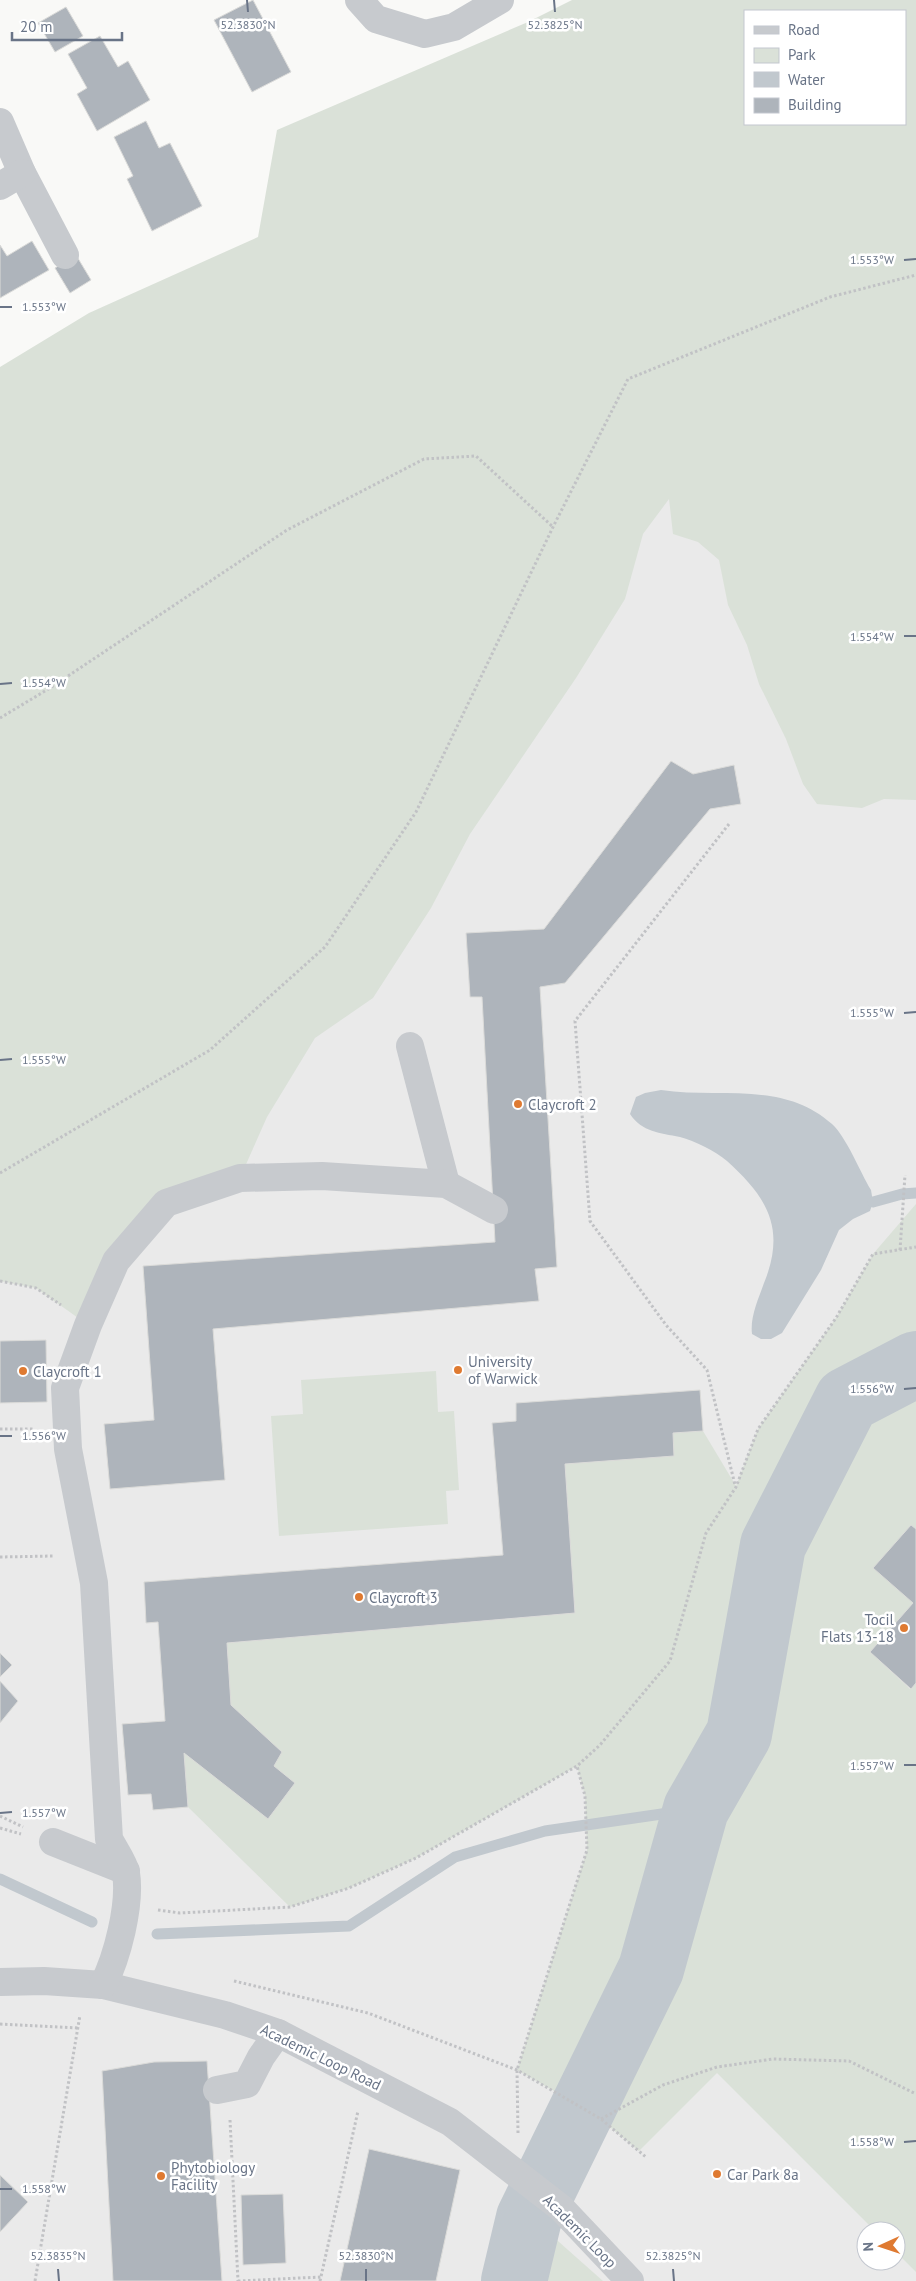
<svg xmlns="http://www.w3.org/2000/svg" width="916" height="2281" font-family="'PT Sans',sans-serif">
<style>
.built{fill:#eaeaea;fill-rule:evenodd}
.green{fill:#dae1d8;fill-rule:evenodd}
.water{fill:#c1c8ce}
.lines{fill:none;stroke-linecap:round;stroke-linejoin:round}
.stream{stroke:#c1c8ce;stroke-width:11}
.river{stroke:#c1c8ce;stroke-width:66}
.building{fill:#aeb4bb;stroke:#dbdbd9}
.path{stroke:#c1c2c5;stroke-width:3;stroke-dasharray:2.5 2.5;stroke-linecap:butt}
.minor{stroke:#c7cace;stroke-width:28}
.ticks{fill:none;stroke:#697487;stroke-width:2}
.poi-dot{fill:#df7a31;stroke:#fff;stroke-width:2}
.labels{text-anchor:middle;dominant-baseline:central;stroke-width:5;stroke-linejoin:round;paint-order:stroke}
.poi-label{font-size:15px;fill:#697487;stroke:#fff;text-anchor:start}
.street-label{font-size:15px;fill:#697487;stroke:#fff}
.ticks-label{font-size:12px;text-anchor:middle;fill:#697487;stroke:#fff;stroke-width:5;stroke-linejoin:round;paint-order:stroke}
</style>
<rect width="100%" height="100%" fill="#f9f9f7"/>
<!-- built -->
<path class="built" d="M905 124 916 126V2281H0V508ZM866 2231H896V2261H866Z"/>
<!-- green -->
<g class="green">
<path d="M572 0H916V800L884 799 862 808 817 804 803 784 786 739 759 684 747 645 728 605 719 560 698 542 673 534 669 499 643 534 625 599 576 678 470 834 431 908 373 998 315 1038 267 1117 240 1178 166 1203 88 1325 36 1288 0 1281V367L89 313 258 237 277 130 528 22ZM745 11H905V124H745Z"/>
<polygon points="916,1204 916,1529 911,1525 913,1603 870,1652 910,1689 916,1683 916,2272 896,2252 896,2231 875,2231 717,2073 639,2151 593,2113 517,2070 587,1850 585,1796 577,1766 416,1858 349,1888 290,1907 188,1807 184,1753 268,1819 295,1783 274,1766 282,1752 231,1705 227,1643 575,1613 565,1464 674,1456 673,1433 703,1431 736,1486 758,1429 836,1318 873,1254"/>
<polygon points="436,1371 438,1412 454,1411 459,1490 446,1491 448,1524 279,1536 271,1416 303,1414 301,1380"/>
<polygon points="523,2210 603,2281 505,2281"/>
</g>
<!-- water -->
<path class="water" d="M661 1090C720 1099 783 1080 832 1124 847 1138 860 1172 871 1190L873 1202 870 1211 853 1219 839 1230 821 1270 782 1333 771 1339H761L752 1334C750 1317 758 1300 764 1283 786 1229 768 1198 727 1161 715 1151 695 1141 680 1137 660 1133 642 1132 630 1114L636 1097 645 1093Z"/>
<g class="lines">
<!-- stream -->
<g class="stream">
<polyline points="873,1202 902,1194 916,1193"/>
<polyline points="0,1879 92,1922"/>
<polyline points="157,1934 349,1926 455,1857 545,1831 696,1809"/>
</g>
<!-- river -->
<polyline class="river" points="514,2281 529,2218 651,1969 696,1809 739,1734 773,1545 847,1400 916,1364"/>
</g>
<!-- building -->
<g class="building">
<polygon points="253,0 291,72 252,92 214,20"/>
<polygon points="66,7 83,36 55,52 38,23"/>
<polygon points="100,36 118,67 128,61 150,100 97,131 77,94 87,88 68,54"/>
<polygon points="146,121 159,148 170,143 202,206 152,231 127,179 133,176 114,137"/>
<polygon points="32,241 49,270 0,298 0,245 7,256"/>
<polygon points="76,255 91,280 70,293 55,268"/>
<polygon points="671,761 693,774 734,765 741,804 710,809 565,983 540,987 557,1267 535,1269 539,1301 213,1329 225,1480 110,1489 104,1424 154,1420 143,1266 495,1242 482,997 470,997 466,933 544,929"/>
<polygon points="46,1340 47,1402 0,1403 0,1341"/>
<polygon points="700,1390 703,1431 673,1433 674,1456 565,1464 575,1613 227,1643 231,1705 282,1752 274,1766 295,1783 268,1819 184,1753 188,1807 153,1810 151,1794 128,1795 122,1724 165,1721 158,1622 146,1623 144,1582 503,1555 492,1423 516,1421 516,1403"/>
<polygon points="911,1525 916,1529 916,1683 911,1689 870,1652 913,1603 873,1568"/>
<polygon points="0,1653 12,1665 0,1677"/>
<polygon points="0,1681 18,1701 0,1723"/>
<polygon points="207,2061 222,2281 113,2281 102,2071 154,2062"/>
<polygon points="369,2149 460,2170 436,2281 340,2281"/>
<polygon points="0,2175 28,2202 0,2232"/>
<polygon points="283,2194 286,2263 243,2265 241,2195"/>
</g>
<g class="lines">
<!-- path -->
<g class="path">
<polyline points="0,718 50,688 287,530 424,459 476,456 553,527"/>
<polyline points="729,824 575,1021 590,1221 666,1325 707,1370 735,1485"/>
<polyline points="0,1173 210,1050 325,947 416,812 553,527 628,379 830,297 916,275"/>
<polyline points="900,1250 905,1175"/>
<polyline points="0,1281 36,1288 61,1305"/>
<polyline points="0,1429 33,1429"/>
<polyline points="0,1557 54,1556"/>
<polyline points="0,1816 23,1827"/>
<polyline points="0,1828 21,1834"/>
<polyline points="158,1910 180,1913 290,1907 349,1888 416,1858 577,1766 600,1745 670,1661 706,1533 736,1487 758,1429 836,1318 873,1254 916,1247"/>
<polyline points="234,1981 368,2013 517,2070 601,2119 647,2158"/>
<polyline points="0,2024 78,2028"/>
<polyline points="601,2119 663,2085 717,2067 773,2059 849,2061 916,2094"/>
<polyline points="230,2120 238,2281"/>
<polyline points="518,2133 517,2070 587,1850 585,1796 577,1766"/>
<polyline points="35,2281 80,2015"/>
<polyline points="238,2281 321,2277"/>
<polyline points="320,2281 358,2111"/>
</g>
<!-- minor -->
<g class="minor">
<polyline points="359,0 376,19 425,34 454,27 500,0"/>
<polyline points="0,122 22,173 65,255"/>
<polyline points="0,186 22,173"/>
<polyline points="410,1046 446,1184"/>
<polyline points="53,1842 126,1871"/>
<polyline points="0,1982 44,1981 103,1985 225,2015 278,2033 450,2122 561,2208 630,2281"/>
<path d="M103 1985C117 1958 131 1905 126 1873 124 1862 114 1849 109 1839L94 1583 68 1449 65 1388 88 1325 116 1261 166 1203 240 1178 322 1176 446 1184 494 1210"/>
<polyline points="217,2090 247,2084 261,2057 278,2033"/>
</g>
</g>
<!-- ticks -->
<path class="ticks" d="M247 0 248 12M554 0 555 12M904 260 916 259M0 307H12M904 636H916M0 684 12 683M904 1013 916 1012M0 1060 12 1059M904 1389 916 1388M0 1436H12M904 1765H916M0 1813 12 1812M904 2142 916 2141M0 2189H12M58 2269 59 2281M366 2269V2281M673 2269 674 2281"/>
<!-- markers -->
<g class="poi-dot">
<circle cx="518" cy="1104" r="5"/>
<circle cx="458" cy="1370" r="5"/>
<circle cx="23" cy="1371" r="5"/>
<circle cx="359" cy="1597" r="5"/>
<circle cx="904" cy="1628" r="5"/>
<circle cx="717" cy="2174" r="5"/>
<circle cx="161" cy="2176" r="5"/>
</g>
<g class="labels">
<!-- poi labels -->
<g class="poi-label">
<text x="528" y="1104">Claycroft 2</text>
<text x="468" y="1361">University<tspan x="468" dy="17">of Warwick</tspan></text>
<text x="33" y="1371">Claycroft 1</text>
<text x="369" y="1597">Claycroft 3</text>
<text x="894" y="1619" text-anchor="end">Tocil<tspan x="894" dy="17">Flats 13-18</tspan></text>
<text x="171" y="2167">Phytobiology<tspan x="171" dy="17">Facility</tspan></text>
<text x="727" y="2174">Car Park 8a</text>
</g>
<!-- street labels -->
<g class="street-label">
<text transform="translate(321 2057) rotate(26)">Academic Loop Road</text>
<text transform="translate(580 2231) rotate(45)">Academic Loop</text>
</g>
</g>
<g class="ticks-label">
<text x="248" y="29">52.3830°N</text>
<text x="555" y="29">52.3825°N</text>
<text x="872" y="264">1.553°W</text>
<text x="44" y="311">1.553°W</text>
<text x="872" y="641">1.554°W</text>
<text x="44" y="687">1.554°W</text>
<text x="872" y="1017">1.555°W</text>
<text x="44" y="1064">1.555°W</text>
<text x="872" y="1393">1.556°W</text>
<text x="44" y="1440">1.556°W</text>
<text x="872" y="1770">1.557°W</text>
<text x="44" y="1817">1.557°W</text>
<text x="872" y="2146">1.558°W</text>
<text x="44" y="2193">1.558°W</text>
<text x="58" y="2260">52.3835°N</text>
<text x="366" y="2260">52.3830°N</text>
<text x="673" y="2260">52.3825°N</text>
</g>
<!-- legend -->
<rect x="744" y="10" width="162" height="115" fill="#ffffff" stroke="#c3c7cf"/>
<rect x="754" y="26" width="25" height="8" fill="#c7cace" stroke="#c3c7cf"/>
<text x="788" y="35" font-size="15" fill="#697487">Road</text>
<rect x="754" y="48" width="25" height="15" fill="#dae1d8" stroke="#c3c7cf"/>
<text x="788" y="60" font-size="15" fill="#697487">Park</text>
<rect x="754" y="72" width="25" height="15" fill="#c1c8ce" stroke="#c3c7cf"/>
<text x="788" y="85" font-size="15" fill="#697487">Water</text>
<rect x="754" y="98" width="25" height="15" fill="#aeb4bb" stroke="#c3c7cf"/>
<text x="788" y="110" font-size="15" fill="#697487">Building</text>
<!-- north arrow -->
<g transform="translate(881 2246) rotate(267)"><circle r="24" fill="#ffffff" stroke="#c3c7cf"/>
<path d="M0-4L9 19L0 12L-9 19Z" fill="#df7a31"/>
<text y="-8" font-size="14" font-weight="bold" text-anchor="middle" fill="#697487">N</text>
</g>
<!-- scale -->
<path d="M12 32v8h110v-8" fill="none" stroke="#697487" stroke-width="2.5"/>
<text x="20" y="32" font-size="15" fill="#697487" stroke="#ffffff" stroke-width="4" paint-order="stroke">20 m</text>
</svg>
